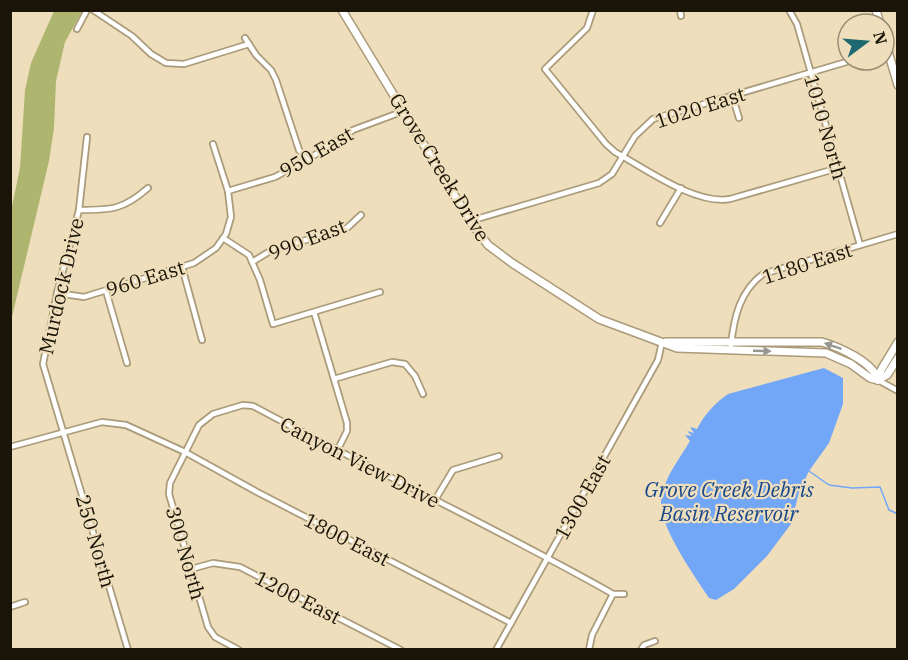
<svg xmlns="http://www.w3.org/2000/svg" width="908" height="660" font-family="'IBM Plex Serif',serif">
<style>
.green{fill:#aeb56e}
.water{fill:#72a6f6}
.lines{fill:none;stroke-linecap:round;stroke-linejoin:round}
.stream{stroke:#72a6f6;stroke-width:1.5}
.street-casing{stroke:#aa9b7a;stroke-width:8}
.secondary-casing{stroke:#aa9b7a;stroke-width:10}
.street{stroke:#fff;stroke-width:4.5}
.secondary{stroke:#fff;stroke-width:7}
.oneway{fill:#989690}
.labels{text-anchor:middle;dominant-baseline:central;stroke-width:4.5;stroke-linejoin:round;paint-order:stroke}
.street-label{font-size:20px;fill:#1a1508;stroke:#eedebc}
.water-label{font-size:21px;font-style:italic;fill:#16478d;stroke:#eedebc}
</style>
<rect width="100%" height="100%" fill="#eedebc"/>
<!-- green -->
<polygon class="green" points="54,11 82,11 65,42 56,81 54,128 49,161 11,321 11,211 20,168 25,90 31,63"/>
<!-- water -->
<path class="water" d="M824 368 843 378V404L829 443 809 471 799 492 791 524 767 556 734 589 716 600 709 598C695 577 660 527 661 503 662 480 679 460 690 441L685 435 692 436 687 431 694 433 690 427 697 429C705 414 714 404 728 394Z"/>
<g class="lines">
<!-- stream -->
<polyline class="stream" points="809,471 829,485 852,488 880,487 889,510 898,514"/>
<defs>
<g id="street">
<polyline points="93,10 132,36 151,54 166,63 184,64 249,44"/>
<path d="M593 10 587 28 545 69 606 144 615 152C646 169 695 205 730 199L838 168"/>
<polyline points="680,10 681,16"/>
<polyline points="789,10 797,24 860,245"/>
<polyline points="77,29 87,10"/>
<polyline points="245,38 256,55 271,70 276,80 299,150 307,160"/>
<polyline points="732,95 739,118"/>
<polyline points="87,137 79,210 57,293 43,364 128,650"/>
<polyline points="228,191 275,177 307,160 353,130 404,111"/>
<path d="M79 210C111 210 123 210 148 188"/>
<polyline points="470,221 599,183 612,174 635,136 653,119 853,60"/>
<polyline points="660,223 681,188"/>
<polyline points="223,238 249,255 260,280 273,324 380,292"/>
<polyline points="252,262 272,250 347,228 361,215"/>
<polyline points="182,267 202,340"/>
<polyline points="106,291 127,363"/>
<polyline points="57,293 84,297 194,263 216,248 226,234 231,217 228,191 213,144"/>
<polyline points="314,312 347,423 347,431 337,451"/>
<path d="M731 345C734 317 740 291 763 274L898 234"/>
<polyline points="334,379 392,362 405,364 415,376 423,394"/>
<polyline points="878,380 898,391"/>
<polyline points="10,447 102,422 126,425 185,452 257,492 511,623"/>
<polyline points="435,500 453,470 499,456"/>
<polyline points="191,569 213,563 240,567 401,650"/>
<polyline points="10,607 25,602"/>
<path d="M239 650 215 637 208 627 169 494 170 483 199 425 213 414 243 405 253 406C372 470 495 527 613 594H624"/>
<polyline points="496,650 658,360 662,342"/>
<polyline points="589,650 592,635 613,594"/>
<polyline points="641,650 644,645 655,641"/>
</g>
<g id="secondary">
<polyline points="342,10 470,221 488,245 512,263 599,319 677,348 826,353 851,364 870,378 878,380"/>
<polyline points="876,10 880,24"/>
<polyline points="884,38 898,85"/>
<path d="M666 342H822C839 347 873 362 878 380"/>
<polyline points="878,380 881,370 898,342"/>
<polyline points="878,380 887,375 898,358"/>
</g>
</defs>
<!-- street casing -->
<use href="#street" class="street-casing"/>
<!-- secondary casing -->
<use href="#secondary" class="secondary-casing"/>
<!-- street -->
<use href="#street" class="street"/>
<!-- secondary -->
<use href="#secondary" class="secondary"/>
</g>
<!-- one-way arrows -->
<defs><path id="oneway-solid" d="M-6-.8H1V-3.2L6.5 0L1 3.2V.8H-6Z" transform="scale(1.5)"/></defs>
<g class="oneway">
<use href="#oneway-solid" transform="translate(833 346) rotate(-161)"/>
<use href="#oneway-solid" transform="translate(762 351) rotate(2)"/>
</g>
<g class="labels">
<!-- street labels -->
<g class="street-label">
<text transform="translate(700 107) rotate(-18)">1020 East</text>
<text transform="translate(826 127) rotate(74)">1010 North</text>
<text transform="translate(316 152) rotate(-30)">950 East</text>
<text transform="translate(440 167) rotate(58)">Grove Creek Drive</text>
<text transform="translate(307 239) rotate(-21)">990 East</text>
<text transform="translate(807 263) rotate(-18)">1180 East</text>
<text transform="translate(145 278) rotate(-17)">960 East</text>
<text transform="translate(61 286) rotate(-77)">Murdock Drive</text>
<text transform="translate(360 462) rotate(27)">Canyon View Drive</text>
<text transform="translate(582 497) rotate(-61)">1300 East</text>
<text transform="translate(347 539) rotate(27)">1800 East</text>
<text transform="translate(96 541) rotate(74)">250 North</text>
<text transform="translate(186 553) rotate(74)">300 North</text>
<text transform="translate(298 597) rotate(27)">1200 East</text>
</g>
<!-- water labels -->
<g class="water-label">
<text x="729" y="489">Grove Creek Debris<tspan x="729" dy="24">Basin Reservoir</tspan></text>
</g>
</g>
<!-- border -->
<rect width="908" height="660" fill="none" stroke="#1a1508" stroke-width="24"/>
<!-- north arrow -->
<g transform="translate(866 42) rotate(74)"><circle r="28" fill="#eedebc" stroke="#998e74" stroke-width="1.5"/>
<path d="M0-4.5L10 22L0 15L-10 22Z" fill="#1d696f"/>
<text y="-9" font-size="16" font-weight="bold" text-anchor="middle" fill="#1a1508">N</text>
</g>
</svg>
